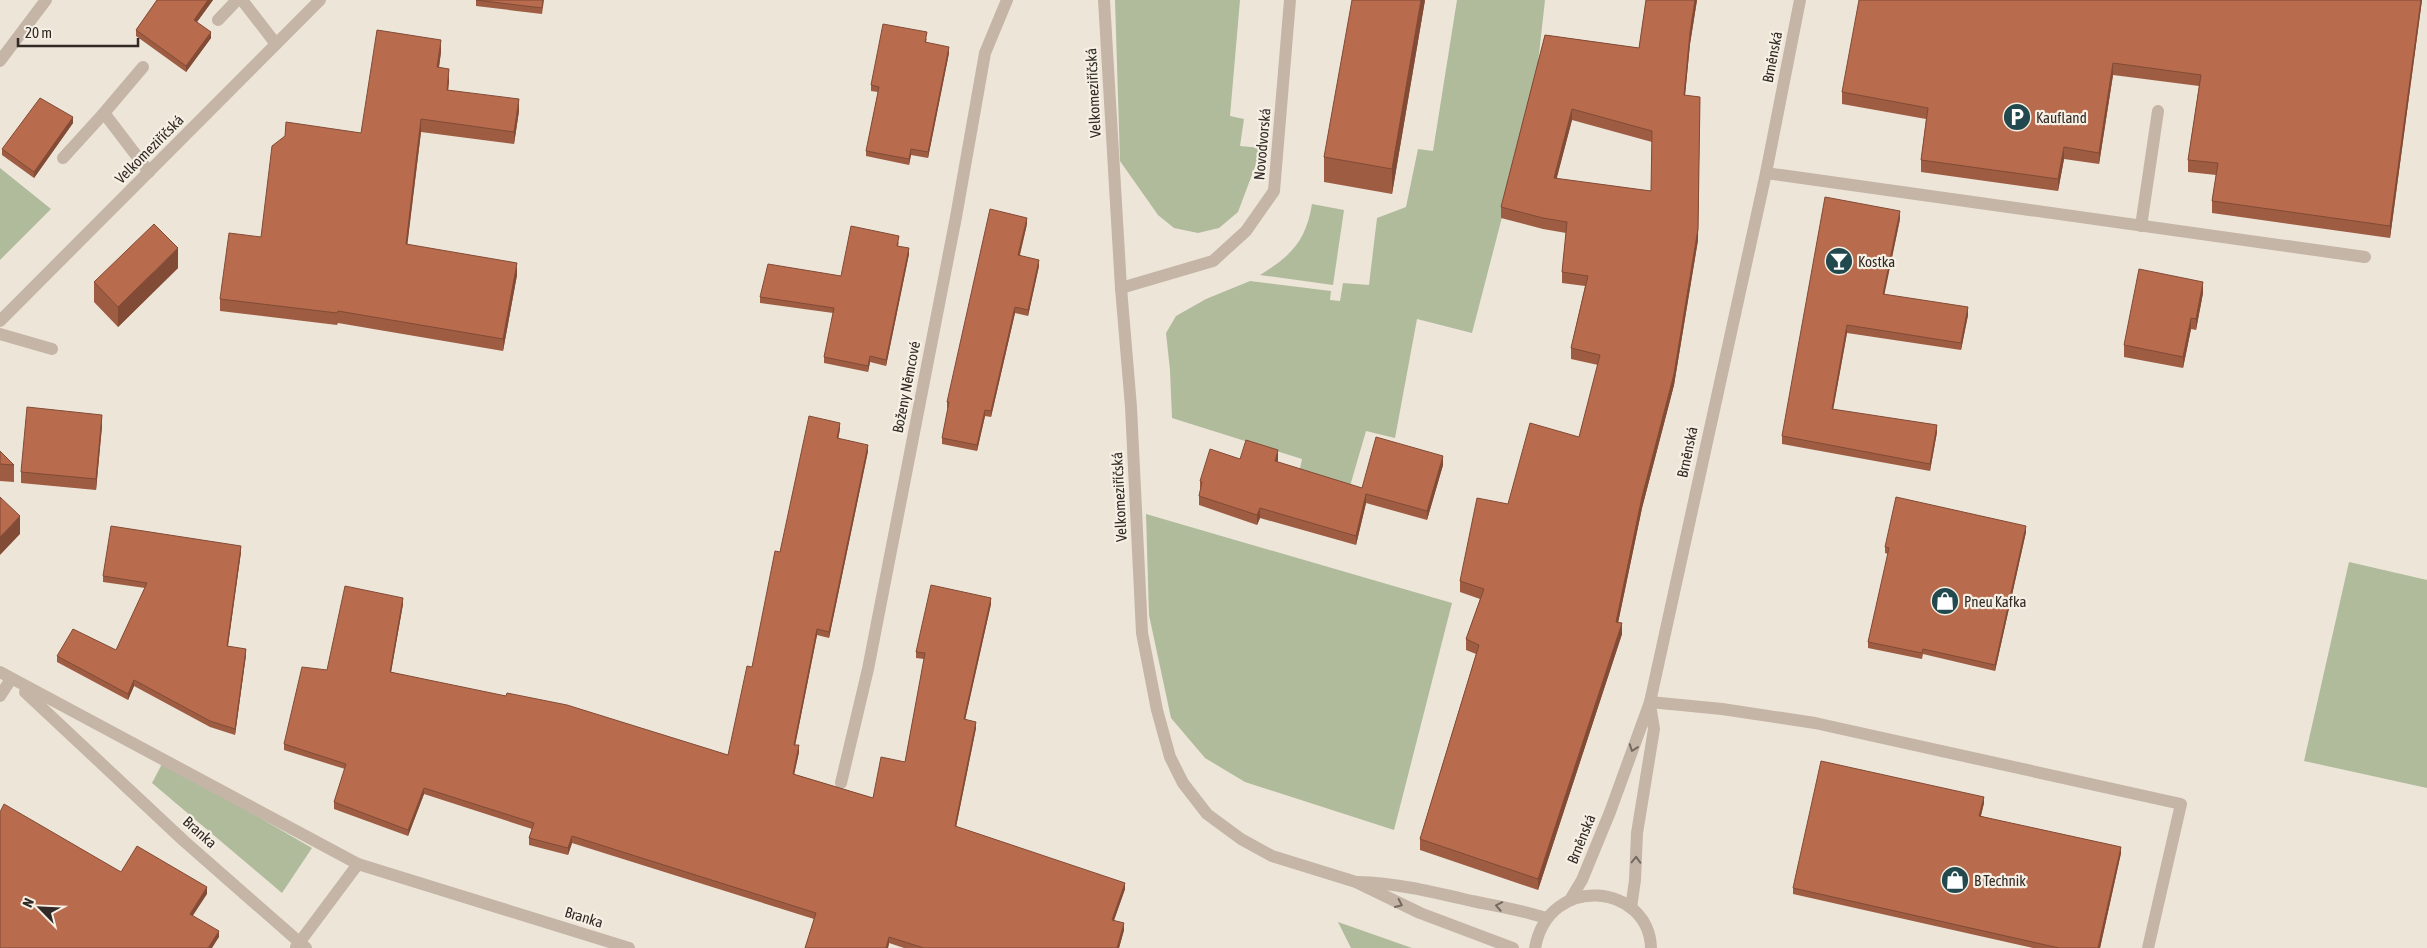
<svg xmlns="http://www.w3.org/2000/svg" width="2427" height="948" font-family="'Asap Condensed',sans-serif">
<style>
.green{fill:#afbb9b}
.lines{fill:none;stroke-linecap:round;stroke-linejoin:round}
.service{stroke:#c4b5a7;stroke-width:12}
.minor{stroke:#c4b5a7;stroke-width:12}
.tertiary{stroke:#c4b5a7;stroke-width:12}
.wall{fill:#9e5c42;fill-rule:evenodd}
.shaded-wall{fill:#814b36}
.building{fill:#b86b4d;stroke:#814b36;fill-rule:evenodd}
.oneway{stroke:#736960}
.labels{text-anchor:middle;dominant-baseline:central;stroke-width:4.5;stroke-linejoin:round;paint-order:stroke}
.street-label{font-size:15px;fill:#312a26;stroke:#f6efe4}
.poi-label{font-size:15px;fill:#312a26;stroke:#f6efe4;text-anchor:start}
</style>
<rect width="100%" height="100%" fill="#eee5d9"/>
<!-- green -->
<g class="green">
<polygon points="1115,0 1240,0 1230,116 1244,119 1240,146 1262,148 1238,212 1219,228 1198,233 1174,228 1158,215 1120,161"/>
<polygon points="1457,0 1545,0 1535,90 1472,333 1417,319 1395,438 1366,431 1348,493 1298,478 1302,459 1172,418 1170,370 1166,333 1176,316 1206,299 1250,281 1331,291 1330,300 1340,301 1343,283 1369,285 1377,218 1406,207 1418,149 1433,151"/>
<polygon points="0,168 51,209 0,260"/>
<path d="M1312 204 1344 210 1333 285 1260 275C1291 256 1306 241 1312 204Z"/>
<polygon points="1146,514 1452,603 1394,830 1245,782 1205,758 1171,718 1149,615"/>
<polygon points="2349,562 2427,580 2427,788 2304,761"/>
<polygon points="163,762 312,848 282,893 152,783"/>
<polygon points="1338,922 1412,948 1351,948"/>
</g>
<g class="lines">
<!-- service -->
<g class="service">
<polyline points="242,0 276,44"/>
<polyline points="218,20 237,0"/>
<polyline points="0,61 46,0"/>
<polyline points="104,113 143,67"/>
<polyline points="63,158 104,113 149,172"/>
<polyline points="1766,173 2365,257"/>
<polyline points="2141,226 2158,111"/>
<polyline points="0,334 52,349"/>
<polyline points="1650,702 1722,709 1815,723 2181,804 2148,948"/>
</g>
<!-- minor -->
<g class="minor">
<polyline points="1104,0 1121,288 1131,407 1142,633 1157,710 1170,757 1183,783 1207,814 1241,839 1272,856 1356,882 1420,913 1513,948"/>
<polyline points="1121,288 1213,261 1246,231 1274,191 1290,0"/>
<polyline points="0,321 320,0"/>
<polyline points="0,672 358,864"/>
<polyline points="25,692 184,841 306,948"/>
<polyline points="0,696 11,679"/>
<polyline points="841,783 868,669 956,217 985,53 1007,0"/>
<path d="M1358 882C1397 883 1433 892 1472 901 1497 906 1522 910 1546 918"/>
<polyline points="296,947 358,864 629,948"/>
</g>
<!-- tertiary -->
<g class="tertiary">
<polyline points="1570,900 1582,880 1610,812 1650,702 1766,173 1800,0"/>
<polyline points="1631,908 1635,880 1637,833 1654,729 1650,705"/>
<path d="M1535 948C1549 872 1649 884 1651 948"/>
</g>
</g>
<!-- wall -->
<g class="wall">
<polygon points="157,0 213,0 197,22 211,38 186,72 136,36 136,30"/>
<polygon points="476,0 544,0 542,14 476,6"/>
<polygon points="1425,0 1392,194 1324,182 1324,157"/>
<path d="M1646 0H1697L1690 44 1685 95 1698 240 1674 385 1642 508 1618 622 1622 634 1538 890 1420 850V839L1476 654 1466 650V639L1480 599 1460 592V581L1508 504 1579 437 1598 365 1571 359V348L1585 286 1562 283V272L1566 233 1543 229 1501 218V207L1545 35 1639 48ZM1572 120 1652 142 1651 191 1556 179Z"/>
<polygon points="2422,0 2390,238 2212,213 2212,201 2216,175 2188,172 2188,160 2199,86 2113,75 2099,164 2064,159 2058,191 1921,172 1921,160 1926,119 1842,104 1842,92"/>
<polygon points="927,38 926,42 949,53 928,158 911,155 909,165 866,156 866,151 878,92 871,91 871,85"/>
<polygon points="441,52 439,68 449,81 448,90 519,111 514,144 421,132 407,244 517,275 503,351 338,323 337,325 220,311 220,299 261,237 285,136 361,133"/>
<polygon points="73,123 34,178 2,155 2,149"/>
<polygon points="1900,219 1884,294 1968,315 1961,350 1847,333 1833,409 1937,432 1930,471 1782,444 1782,436"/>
<polygon points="1027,224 1020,255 1039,266 1028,316 1015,313 991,417 985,416 977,451 942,444 942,438 948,408 947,408 947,402"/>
<polygon points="899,242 898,246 909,254 886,366 870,362 868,372 824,363 824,357 833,313 760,303 760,297 841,276"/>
<polygon points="178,268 118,327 94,302 94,282"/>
<polygon points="2203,293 2196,330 2191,329 2183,368 2124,357 2124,345"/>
<polygon points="102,426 96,490 21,483 21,472"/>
<polygon points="840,429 838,439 868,451 829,638 817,635 795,745 799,752 794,774 873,798 905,762 924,659 916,658 916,652 991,604 965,719 976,728 956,827 1125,889 1114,920 1124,930 1119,948 904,948 889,943 888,948 805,948 814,919 572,843 568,855 529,845 529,838 532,829 424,794 408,836 334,809 334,802 345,769 284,750 284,744 327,670 403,604 391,672 728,755 752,667 780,552"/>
<polygon points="0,451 14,465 14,482 0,481"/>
<polygon points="1240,459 1278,460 1277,462 1362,488 1443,465 1427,520 1366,503 1356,545 1260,518 1257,525 1199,505 1199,496 1200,491 1200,481"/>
<polygon points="2026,532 1995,671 1923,654 1922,659 1868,648 1868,642 1888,554 1885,553 1885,547"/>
<polygon points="241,552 228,646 246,655 235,735 210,727 134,686 128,700 57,662 57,656 116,650 145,588 103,582 103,576"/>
<polygon points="1984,803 1981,816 2121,853 2100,948 2033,948 1793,894 1793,888"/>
</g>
<!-- shaded-wall -->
<g class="shaded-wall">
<polygon points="208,0 213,0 194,26 194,20"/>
<polygon points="1421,0 1425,0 1392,194 1392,169"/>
<polygon points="1695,0 1697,0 1690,44 1684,106 1684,95 1690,33"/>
<polygon points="2421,0 2422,0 2390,238 2390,226"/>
<polygon points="211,32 211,38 186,72 186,66"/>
<polygon points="441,40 441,52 437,79 437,67"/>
<polygon points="949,47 949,53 928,158 928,152"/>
<polygon points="2113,63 2113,75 2099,164 2099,153"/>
<polygon points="449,69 449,81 447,102 447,90"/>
<polygon points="1700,97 1698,240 1674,385 1642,508 1616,633 1616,622"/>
<polygon points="519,99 519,111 514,144 514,132"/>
<polygon points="1572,109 1572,120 1554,189 1554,178"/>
<polygon points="73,117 73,123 34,178 34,172"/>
<polygon points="421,119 421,132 406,256 406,244"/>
<polygon points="2064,147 2064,159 2058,191 2058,179"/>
<polygon points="911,149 911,155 909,165 909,159"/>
<polygon points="1900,211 1900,219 1883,301 1883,294"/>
<polygon points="1027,218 1027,224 1018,261 1018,255"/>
<polygon points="178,248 178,268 118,327 118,307"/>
<polygon points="909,248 909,254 886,366 886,360"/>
<polygon points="1039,260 1039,266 1028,316 1028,310"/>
<polygon points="517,263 517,275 503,351 503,339"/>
<polygon points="2203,282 2203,293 2196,330 2196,319"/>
<polygon points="1015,307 1015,313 991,417 991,411"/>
<polygon points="1968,307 1968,315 1961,350 1961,343"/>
<polygon points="2191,318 2191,329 2183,368 2183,357"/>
<polygon points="1847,325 1847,333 1832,416 1832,409"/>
<polygon points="870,356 870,362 868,372 868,366"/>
<polygon points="985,410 985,416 977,451 977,445"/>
<polygon points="102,415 102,426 96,490 96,479"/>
<polygon points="840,423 840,429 837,445 837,438"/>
<polygon points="1937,425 1937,432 1930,471 1930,464"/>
<polygon points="868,445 868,451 829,638 829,632"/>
<polygon points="1278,450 1278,460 1275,471 1275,461"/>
<polygon points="1443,456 1443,465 1427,520 1427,511"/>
<polygon points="1366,494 1366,503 1356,545 1356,536"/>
<polygon points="1260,508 1260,518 1257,525 1257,515"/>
<polygon points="20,516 20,534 0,555 0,537"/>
<polygon points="2026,526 2026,532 1995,671 1995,665"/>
<polygon points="241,546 241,552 227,652 227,646"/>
<polygon points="403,598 403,604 390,678 390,672"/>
<polygon points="991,598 991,604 964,725 964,719"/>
<polygon points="1622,623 1622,634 1538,890 1538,879"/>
<polygon points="817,629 817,635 794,751 794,745"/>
<polygon points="246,649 246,655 235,735 235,729"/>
<polygon points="134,680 134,686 128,700 128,694"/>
<polygon points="976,722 976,728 955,832 955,826"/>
<polygon points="799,745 799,752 793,780 793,774"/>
<polygon points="424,788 424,794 408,836 408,830"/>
<polygon points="1984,797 1984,803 1979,822 1979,816"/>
<polygon points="572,836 572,843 568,855 568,848"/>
<polygon points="2121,847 2121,853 2100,948 2098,948"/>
<polygon points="1125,883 1125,889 1112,926 1112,920"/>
<polygon points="207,887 207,894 190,920 190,914"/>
<polygon points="1124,923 1124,930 1119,948 1117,948"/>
<polygon points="219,931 219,937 212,948 208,948"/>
<polygon points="889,937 889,943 888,948 886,948"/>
</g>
<!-- building -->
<g class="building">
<polygon points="157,0 208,0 194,20 211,32 186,66 136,30"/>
<polygon points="476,0 543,0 542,8"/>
<polygon points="1352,0 1421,0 1392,169 1324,157"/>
<path d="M1646 0H1695L1690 33 1684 95 1700 97 1698 229 1674 374 1642 497 1616 622 1622 623 1538 879 1420 839 1479 645 1466 639 1484 589 1460 581 1477 498 1508 504 1530 423 1579 437 1600 355 1571 348 1588 276 1562 272 1567 222 1543 218 1501 207 1545 35 1639 48ZM1572 109 1652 131 1651 191 1554 178Z"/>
<polygon points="1859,0 2421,0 2390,226 2212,201 2218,163 2188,160 2201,75 2113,63 2099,153 2064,147 2058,179 1921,160 1928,108 1842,92"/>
<polygon points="883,24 927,32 925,42 949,47 928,152 911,149 909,159 866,151 879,87 871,85"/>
<polygon points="377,30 441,40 437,67 449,69 447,90 519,99 514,132 421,119 406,244 517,263 503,339 338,311 337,313 220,299 229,233 261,237 272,146 285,136 286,122 361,133"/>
<polygon points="40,98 73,117 34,172 2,149"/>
<polygon points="1825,197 1900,211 1883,294 1968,307 1961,343 1847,325 1832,409 1937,425 1930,464 1782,436"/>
<polygon points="990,209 1027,218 1018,255 1039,260 1028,310 1015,307 991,411 985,410 977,445 942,438 949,402 947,402"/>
<polygon points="154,224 178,248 118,307 94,282"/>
<polygon points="851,226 899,236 897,246 909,248 886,360 870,356 868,366 824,357 834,308 760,297 768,264 841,276"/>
<polygon points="2139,269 2203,282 2196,319 2191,318 2183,357 2124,345"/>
<polygon points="27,407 102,415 96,479 21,472"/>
<polygon points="809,416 840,423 837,438 868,445 829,632 817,629 794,745 799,745 793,774 873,798 881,757 905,762 925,653 916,652 931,585 991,598 964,719 976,722 955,826 1125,883 1112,920 1124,923 1117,948 924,948 889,937 886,948 805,948 816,913 572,836 568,848 529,838 534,823 424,788 408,830 334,802 346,764 284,744 302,667 327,670 345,586 403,598 390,672 506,696 507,693 567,705 728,755 747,666 752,667 775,551 780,552"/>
<polygon points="1376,437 1443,456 1427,511 1366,494 1356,536 1260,508 1257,515 1199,496 1202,482 1200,481 1210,449 1240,459 1246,440 1278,450 1275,461 1362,488"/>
<polygon points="0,451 14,465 0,464"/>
<polygon points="0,497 20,516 0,537"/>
<polygon points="1896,497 2026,526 1995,665 1923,649 1922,653 1868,642 1889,548 1885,547"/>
<polygon points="111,526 241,546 227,646 246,649 235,729 210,721 134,680 128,694 57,656 73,629 116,650 147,583 103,576"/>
<polygon points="1821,761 1984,797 1979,816 2121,847 2098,948 2059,948 1793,888"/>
<polygon points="4,804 121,872 137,846 207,887 190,914 219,931 208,948 0,948 0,812"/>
</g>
<!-- one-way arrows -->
<defs><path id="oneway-chevron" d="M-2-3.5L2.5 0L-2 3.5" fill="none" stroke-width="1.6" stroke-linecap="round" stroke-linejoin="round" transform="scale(1.25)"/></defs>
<g class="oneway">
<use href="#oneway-chevron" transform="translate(1633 748) rotate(110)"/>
<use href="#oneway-chevron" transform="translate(1636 860) rotate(-88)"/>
<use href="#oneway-chevron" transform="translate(1399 904) rotate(25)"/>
<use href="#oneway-chevron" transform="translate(1499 906) rotate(-169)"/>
</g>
<!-- icons -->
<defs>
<symbol id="parking-disc" viewBox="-11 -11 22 22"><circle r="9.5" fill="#21494e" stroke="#f6efe4"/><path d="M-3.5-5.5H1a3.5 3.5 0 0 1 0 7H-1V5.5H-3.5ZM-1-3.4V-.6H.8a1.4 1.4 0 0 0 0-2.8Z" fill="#fff"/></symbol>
<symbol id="bar-disc" viewBox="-11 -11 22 22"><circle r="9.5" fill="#21494e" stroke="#f6efe4"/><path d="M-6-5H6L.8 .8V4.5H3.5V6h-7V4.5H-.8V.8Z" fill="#fff"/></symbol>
<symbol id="shop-disc" viewBox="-11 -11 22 22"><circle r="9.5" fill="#21494e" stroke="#f6efe4"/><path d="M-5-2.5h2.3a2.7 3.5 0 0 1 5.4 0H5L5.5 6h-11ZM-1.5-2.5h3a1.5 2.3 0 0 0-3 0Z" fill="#fff"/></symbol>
</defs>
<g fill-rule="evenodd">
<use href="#parking-disc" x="2001" y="101" width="32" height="32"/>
<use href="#bar-disc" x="1823" y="245" width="32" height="32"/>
<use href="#shop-disc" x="1929" y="585" width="32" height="32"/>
<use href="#shop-disc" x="1939" y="864" width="32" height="32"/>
</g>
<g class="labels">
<!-- street labels -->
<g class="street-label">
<text transform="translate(1772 57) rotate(-79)">Brněnská</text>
<text transform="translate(1093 93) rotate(-93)">Velkomeziříčská</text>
<text transform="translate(1262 144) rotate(-85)">Novodvorská</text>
<text transform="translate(149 149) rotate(-45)">Velkomeziříčská</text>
<text transform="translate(906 387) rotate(-79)">Boženy Němcové</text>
<text transform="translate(1687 452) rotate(-78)">Brněnská</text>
<text transform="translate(1119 497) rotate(-93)">Velkomeziříčská</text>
<text transform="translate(200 832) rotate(42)">Branka</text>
<text transform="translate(1581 839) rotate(-68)">Brněnská</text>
<text transform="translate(584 917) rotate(17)">Branka</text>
</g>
<!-- poi labels -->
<g class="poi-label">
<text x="2036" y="117">Kaufland</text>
<text x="1858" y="261">Kostka</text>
<text x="1964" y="601">Pneu Kafka</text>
<text x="1974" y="880">B Technik</text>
</g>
</g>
<!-- north arrow -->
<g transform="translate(40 908) rotate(294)" stroke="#f6efe4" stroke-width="4" paint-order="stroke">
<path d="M0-4L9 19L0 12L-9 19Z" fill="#312a26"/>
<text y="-8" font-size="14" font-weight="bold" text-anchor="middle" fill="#312a26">N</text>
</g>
<!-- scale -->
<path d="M18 38v8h120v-8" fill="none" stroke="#312a26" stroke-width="2.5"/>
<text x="25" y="38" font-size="15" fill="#312a26" stroke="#f6efe4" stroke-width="4" paint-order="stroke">20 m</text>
</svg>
